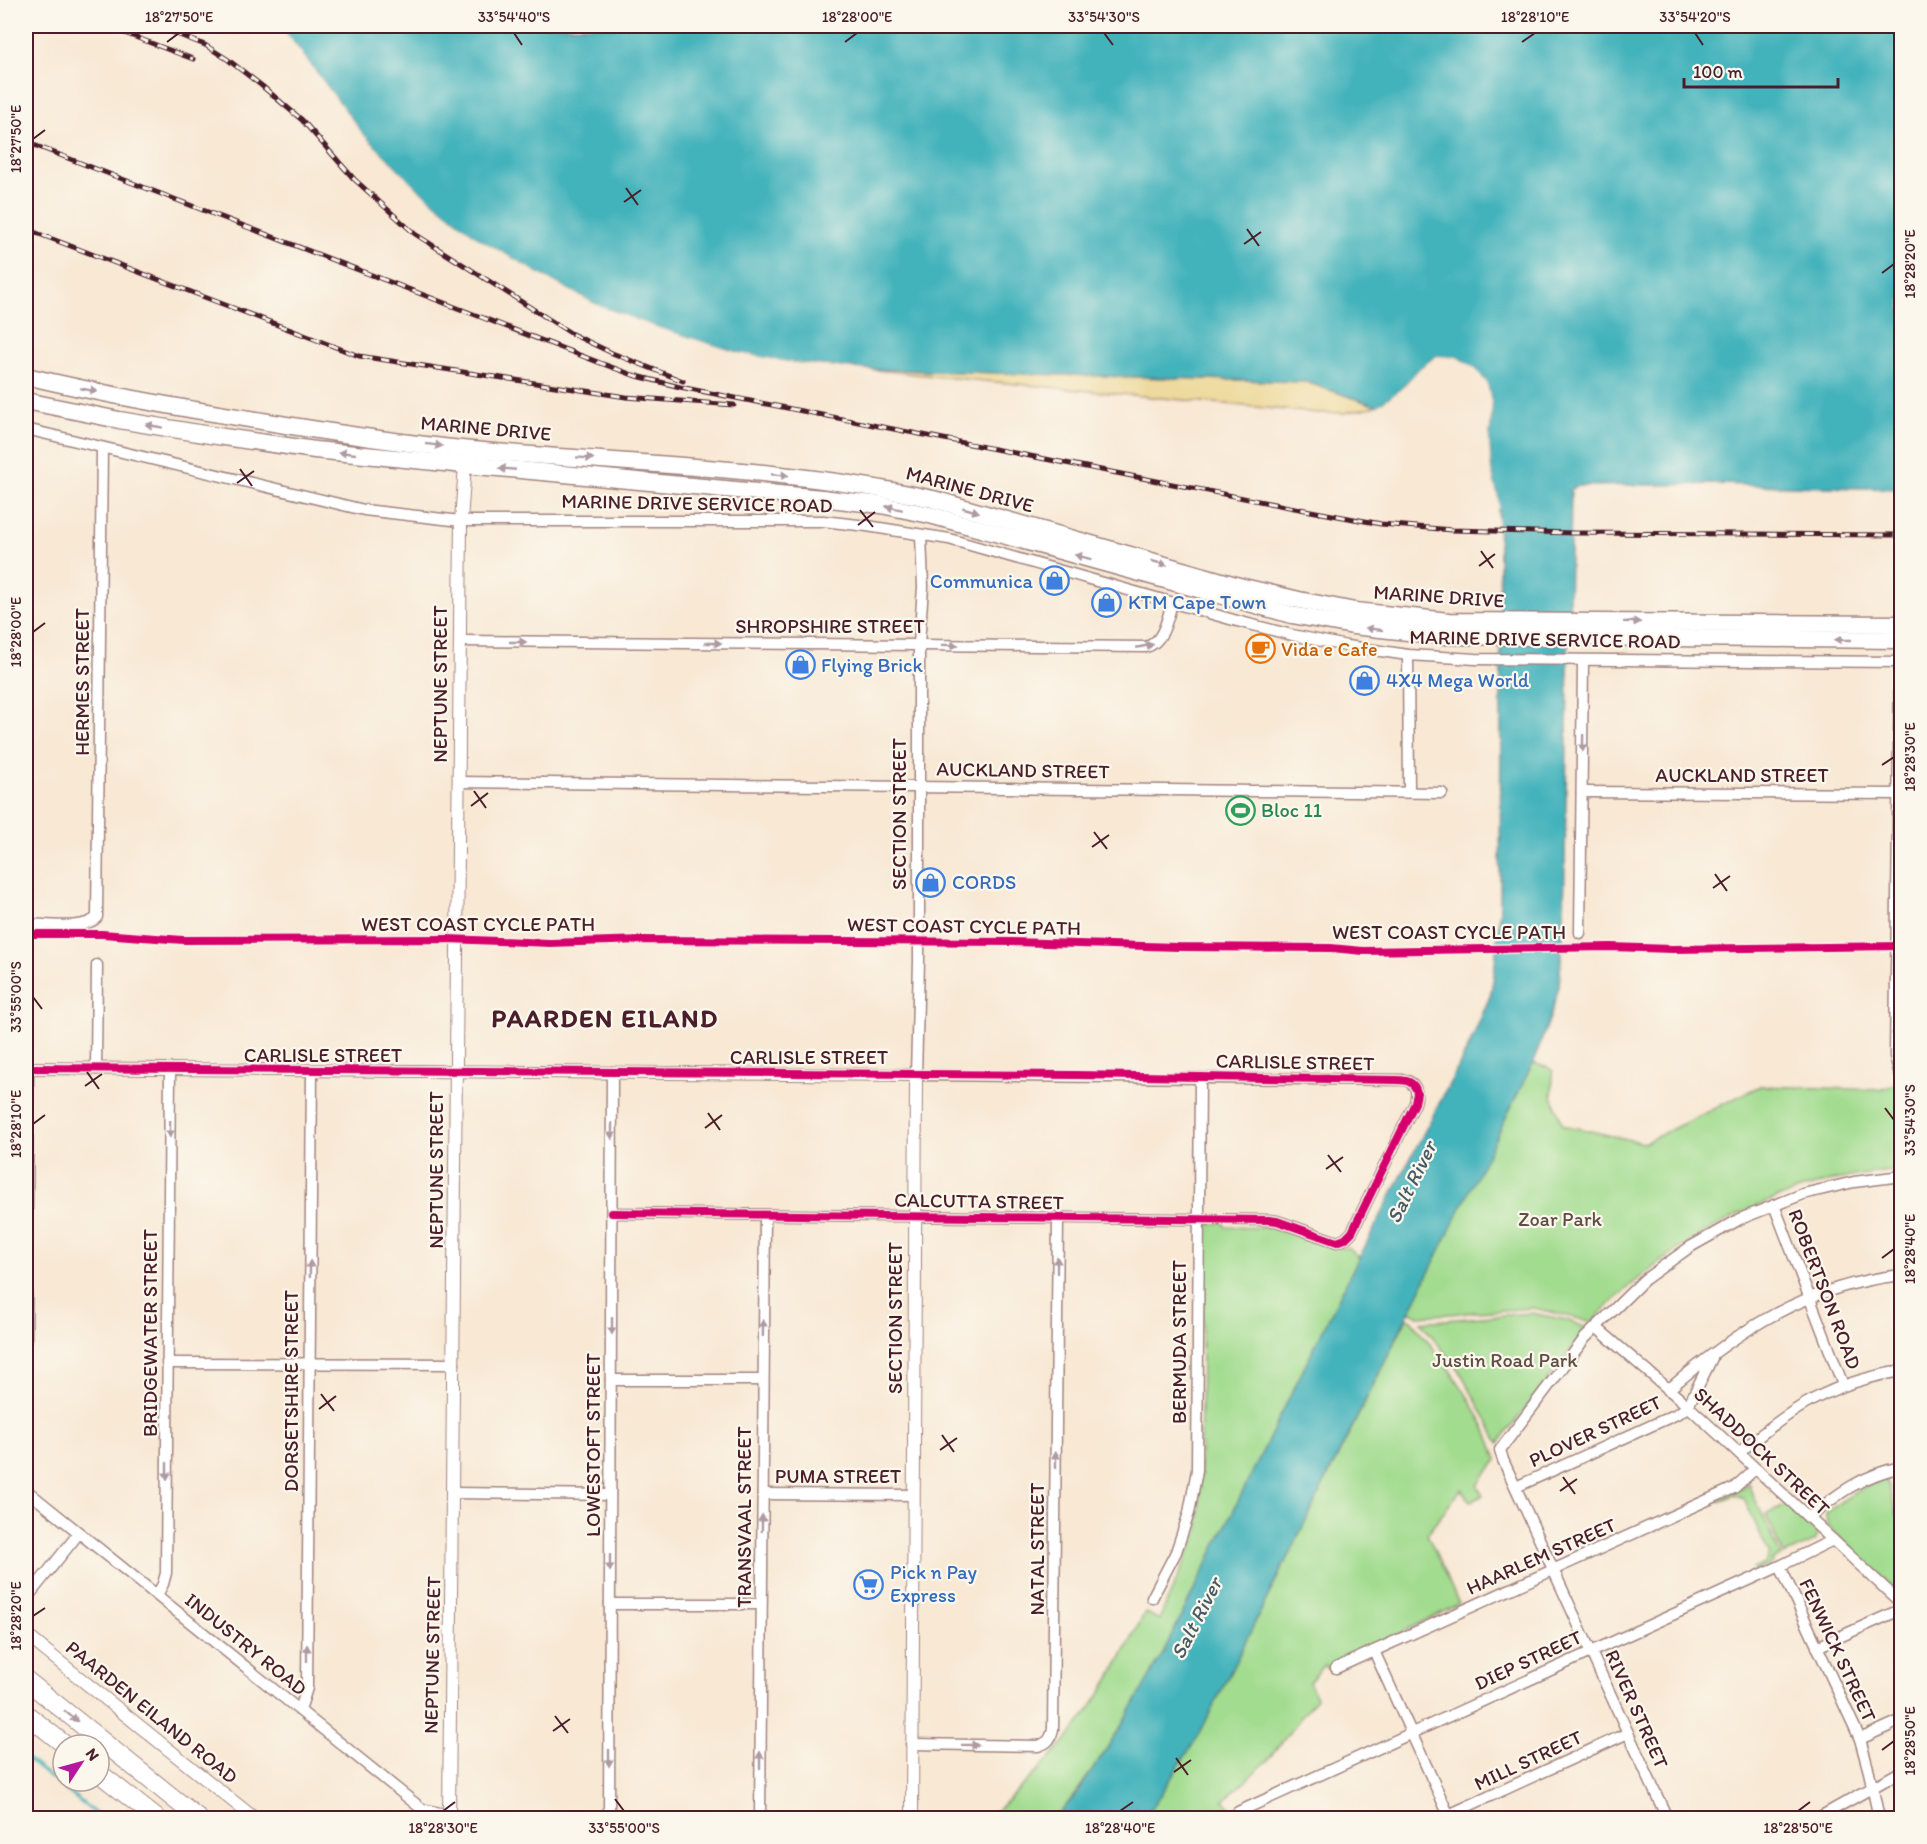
<svg xmlns="http://www.w3.org/2000/svg" width="1927" height="1844" font-family="Itim,sans-serif">
<style>
.green{fill:#a2dc8f;stroke:#767e5d;stroke-width:1.5}
.sand{fill:#eeda9e;stroke:#9c7c64;stroke-width:1.5}
.water{fill:#42b2bb;stroke:#466873;stroke-width:1.5}
.pier{fill:#f8e8d4}
.lines{fill:none;stroke-linecap:round;stroke-linejoin:round}
.stream{stroke:#42b2bb;stroke-width:3}
.minor-casing{stroke:#a18480;stroke-width:13}
.tertiary-casing{stroke:#a18480;stroke-width:14}
.primary-casing{stroke:#a18480;stroke-width:19}
.motorway-casing{stroke:#a18480;stroke-width:20}
.minor{stroke:#fff;stroke-width:10}
.tertiary{stroke:#fff;stroke-width:12}
.primary{stroke:#fff;stroke-width:16}
.motorway{stroke:#fff;stroke-width:18}
.rail-casing{stroke:#4a1f2b;stroke-width:5}
.rail{stroke:#fbf7ec;stroke-width:3;stroke-dasharray:9;stroke-linecap:butt}
.cycleway-casing{stroke:#fbf7ec;stroke-width:11}
.cycleway{stroke:#d6006c;stroke-width:8}
.oneway{fill:#ae9aa0}
.ticks{fill:none;stroke:#4a1f2b;stroke-width:2}
.labels{text-anchor:middle;dominant-baseline:central;stroke-width:4.5;stroke-linejoin:round;paint-order:stroke}
.street-label{font-size:20px;fill:#4a1f2b;stroke:#fbf7ec}
.shop-label{font-size:20px;fill:#366cbe;stroke:#fbf7ec;text-anchor:start}
.food-label{font-size:20px;fill:#c56008;stroke:#fbf7ec;text-anchor:start}
.leisure-label{font-size:20px;fill:#27864d;stroke:#fbf7ec;text-anchor:start}
.park-label{font-size:20px;fill:#604e44;stroke:#fbf7ec}
.water-label{font-size:21px;font-style:italic;fill:#475a65;stroke:#fbf7ec}
.district-label{font-size:26px;font-weight:bold;letter-spacing:1.5px;fill:#4a1f2b;stroke:#fbf7ec}
.neatline{fill:none;stroke:#4a1f2b;stroke-width:2}
.ticks-label{font-size:15px;text-anchor:middle;fill:#4a1f2b}
</style>
<rect width="100%" height="100%" fill="#fbf7ec"/>
<filter id="ink" filterUnits="userSpaceOnUse"><feTurbulence type="fractalNoise" baseFrequency=".0167" numOctaves="2"/><feDisplacementMap in="SourceGraphic" scale="12" xChannelSelector="R" yChannelSelector="G"/><feConvolveMatrix kernelMatrix="1 2 1 2 8 2 1 2 1" color-interpolation-filters="sRGB"/></filter>
<filter id="wash" filterUnits="userSpaceOnUse"><feTurbulence type="fractalNoise" baseFrequency=".008" numOctaves="4" result="noise"/><feDisplacementMap in="SourceGraphic" scale="24" xChannelSelector="R" yChannelSelector="G"/><feGaussianBlur stdDeviation="1.35" result="paint"/><feColorMatrix in="noise" values="0 0 0 0 0 0 0 0 0 0 0 0 0 0 0 0 0 1.4 0 .05"/><feComposite in="paint" operator="in"/></filter>
<g filter="url(#wash)">
<rect width="100%" height="100%" fill="#f8e8d4"/>
<!-- green -->
<g class="green">
<path d="M1533 1063 1549 1068 1553 1071 1552 1096 1563 1125 1644 1143 1760 1086 1880 1090 1901 1082V1170C1808 1177 1719 1215 1646 1273 1626 1288 1609 1305 1592 1322L1534 1308 1418 1316 1409 1311Z"/>
<path d="M1222 1222 1226 1227 1277 1228 1312 1242 1317 1239 1336 1248H1349L1359 1257 1162 1655C1131 1712 1098 1767 1056 1818H989C1024 1784 1062 1750 1090 1709 1112 1678 1128 1645 1145 1612L1159 1620 1199 1529 1204 1233 1210 1224Z"/>
<polygon points="1531,1313 1566,1320 1587,1328 1499,1443 1462,1375 1421,1322"/>
<path d="M1407 1318 1411 1320C1445 1362 1481 1407 1497 1460L1477 1484 1483 1496 1470 1501 1461 1489 1427 1534 1459 1604 1328 1669 1325 1665 1309 1682 1316 1698 1268 1760 1224 1800 1232 1809 1237 1808 1241 1818H1145L1199 1735Z"/>
<path d="M1886 1478 1901 1526V1594L1827 1526 1826 1513C1844 1498 1863 1486 1886 1478Z"/>
<polygon points="1748,1483 1781,1556 1772,1560 1773,1564 1754,1572 1753,1569 1765,1564 1769,1553 1744,1499 1734,1495 1719,1502 1718,1500 1743,1488"/>
<polygon points="1787,1505 1819,1533 1815,1541 1784,1555 1766,1515"/>
</g>
<!-- sand -->
<polygon class="sand" points="862,369 1306,382 1377,406 1344,413 1317,413"/>
<!-- water -->
<polygon class="water" points="281,26 1901,26 1901,489 1717,484 1577,486 1571,490 1564,924 1559,986 1551,1015 1533,1063 1199,1735 1145,1818 1056,1818 1077,1793 1116,1735 1162,1655 1350,1275 1469,1046 1490,996 1494,976 1500,907 1501,690 1498,497 1491,470 1489,439 1492,405 1487,383 1475,368 1457,357 1437,356 1420,368 1401,389 1377,406 1306,382 862,369 795,363 739,353 656,327 597,305 543,276 478,238 418,189 363,134"/>
<!-- pier -->
<g class="pier">
<polygon points="278,26 281,26 363,134 418,189 478,238 543,276 597,305 656,327 739,353 795,363 907,374 862,372 795,366 738,356 655,330 596,307 542,279 476,241 416,191 361,136"/>
<polygon points="1437,356 1457,357 1475,368 1487,383 1492,405 1489,439 1491,470 1498,497 1499,508 1496,508 1495,498 1488,470 1486,438 1489,405 1484,384 1473,370 1456,360 1438,359 1422,370 1403,391 1378,408 1371,407 1377,406 1401,389 1420,368"/>
</g>
<g class="lines">
<!-- stream -->
<polyline class="stream" points="26,1758 101,1818"/>
</g>
</g>
<g filter="url(#ink)">
<g class="lines">
<defs>
<g id="minor">
<polyline points="26,429 364,510 461,521 823,521 867,526 949,539 1237,621 1292,635 1347,646 1408,655 1476,659 1902,662"/>
<path d="M460 641 1146 647C1164 642 1167 619 1172 603"/>
<polyline points="1408,655 1409,792"/>
<polyline points="1900,662 1895,1056 1899,1071 1902,1072"/>
<polyline points="459,782 1442,793"/>
<polyline points="1582,792 1902,794"/>
<path d="M26 924C44 924 85 931 97 917L102 448"/>
<polyline points="1580,933 1583,661"/>
<polyline points="96,1069 97,965"/>
<polyline points="1774,1205 1843,1385"/>
<path d="M612 1213 1269 1220 1277 1221 1337 1242 1345 1239 1352 1232 1415 1103C1418 1092 1417 1084 1405 1080L916 1075 919 961V644L923 587 921 535"/>
<polyline points="1596,1327 1688,1406 1902,1604"/>
<polyline points="26,1339 28,1068"/>
<polyline points="167,1363 454,1364"/>
<polyline points="611,1380 763,1380"/>
<path d="M1668 1390C1738 1330 1807 1285 1902 1275"/>
<path d="M1739 1453C1791 1408 1832 1382 1902 1371"/>
<polyline points="1516,1487 1679,1413 1688,1406 1712,1358"/>
<polyline points="26,1490 422,1809 449,1815"/>
<polyline points="452,1493 610,1495"/>
<polyline points="763,1494 913,1495"/>
<path d="M1809 1518C1836 1494 1865 1474 1902 1467"/>
<polyline points="1780,1566 1860,1739 1869,1772 1879,1818"/>
<polyline points="157,1595 163,1584 166,1573 170,1070"/>
<polyline points="1152,1598 1176,1552 1189,1513 1197,1470 1200,1078"/>
<polyline points="26,1599 79,1533"/>
<polyline points="610,1604 761,1604"/>
<polyline points="1817,1647 1902,1609"/>
<polyline points="1374,1651 1450,1818"/>
<polyline points="1336,1668 1734,1488 1755,1469"/>
<polyline points="300,1710 307,1688 312,1071"/>
<polyline points="1860,1739 1902,1720"/>
<path d="M911 1744 1038 1746C1048 1743 1051 1739 1053 1729L1058 1218"/>
<polyline points="1238,1812 1780,1566 1833,1540"/>
<polyline points="609,1818 612,1072"/>
<polyline points="760,1818 765,1216"/>
<polyline points="1442,1818 1628,1733"/>
<polyline points="1667,1818 1503,1460 1500,1450 1585,1338 1644,1280 1690,1247 1740,1219 1803,1194 1854,1182 1902,1176"/>
<polyline points="1818,1818 1902,1771"/>
</g>
<g id="tertiary">
<polyline points="26,1068 916,1075 912,1818"/>
<polyline points="26,1635 254,1818"/>
<polyline points="449,1818 461,521 465,465 467,458"/>
</g>
<g id="primary">
<path d="M26 376C102 394 179 408 256 420 327 432 399 443 471 450 624 464 781 466 933 499L1239 586 1299 600 1355 611 1449 621 1902 624"/>
<polyline points="26,401 119,420 210,435 315,450 465,465 822,498 881,505 930,515 1292,615 1353,626 1445,636 1902,640"/>
</g>
<g id="motorway">
<polyline points="26,1680 198,1818"/>
<polyline points="26,1714 65,1745"/>
<polyline points="99,1773 156,1818"/>
</g>
</defs>
<!-- minor casing -->
<use href="#minor" class="minor-casing"/>
<!-- tertiary casing -->
<use href="#tertiary" class="tertiary-casing"/>
<!-- primary casing -->
<use href="#primary" class="primary-casing"/>
<!-- motorway casing -->
<use href="#motorway" class="motorway-casing"/>
<!-- minor -->
<use href="#minor" class="minor"/>
<!-- tertiary -->
<use href="#tertiary" class="tertiary"/>
<!-- primary -->
<use href="#primary" class="primary"/>
<!-- motorway -->
<use href="#motorway" class="motorway"/>
<defs>
<g id="rail">
<polyline points="106,26 193,59"/>
<polyline points="156,26 205,45 227,59 262,86 302,120 354,179 415,234 572,334 612,353 683,381"/>
<polyline points="204,26 205,26"/>
<polyline points="26,142 603,364 633,375 680,387 1289,507 1381,524 1452,530 1574,533 1902,535"/>
<polyline points="26,229 359,356 626,397 734,405"/>
</g>
</defs>
<!-- rail casing -->
<use href="#rail" class="rail-casing"/>
<!-- rail -->
<use href="#rail" class="rail"/>
<defs>
<g id="cycleway">
<polyline points="26,934 102,934 183,940 448,939 550,943 642,940 1012,942 1178,947 1331,948 1363,951 1611,947 1672,949 1902,946"/>
<path d="M26 1068 1076 1075 1397 1080C1407 1080 1415 1082 1417 1093L1415 1103 1352 1232 1345 1239 1337 1242 1277 1221 1269 1220 612 1213"/>
</g>
</defs>
<!-- cycleway casing -->
<use href="#cycleway" class="cycleway-casing"/>
<!-- cycleway -->
<use href="#cycleway" class="cycleway"/>
</g>
<!-- one-way arrows -->
<defs><path id="oneway-solid" d="M-6-.8H1V-3.2L6.5 0L1 3.2V.8H-6Z" transform="scale(1.5)"/></defs>
<g class="oneway">
<use href="#oneway-solid" transform="translate(89 390) rotate(12)"/>
<use href="#oneway-solid" transform="translate(154 426) rotate(-170)"/>
<use href="#oneway-solid" transform="translate(434 445) rotate(7)"/>
<use href="#oneway-solid" transform="translate(347 453) rotate(-174)"/>
<use href="#oneway-solid" transform="translate(585 458) rotate(4)"/>
<use href="#oneway-solid" transform="translate(507 469) rotate(-175)"/>
<use href="#oneway-solid" transform="translate(780 475) rotate(5)"/>
<use href="#oneway-solid" transform="translate(894 508) rotate(-168)"/>
<use href="#oneway-solid" transform="translate(971 510) rotate(16)"/>
<use href="#oneway-solid" transform="translate(1083 557) rotate(-165)"/>
<use href="#oneway-solid" transform="translate(1159 563) rotate(16)"/>
<use href="#oneway-solid" transform="translate(1632 622) rotate(1)"/>
<use href="#oneway-solid" transform="translate(1374 629) rotate(-173)"/>
<use href="#oneway-solid" transform="translate(1843 640) rotate(-180)"/>
<use href="#oneway-solid" transform="translate(518 642)"/>
<use href="#oneway-solid" transform="translate(713 643)"/>
<use href="#oneway-solid" transform="translate(950 645) rotate(1)"/>
<use href="#oneway-solid" transform="translate(1145 646) rotate(-11)"/>
<use href="#oneway-solid" transform="translate(1583 743) rotate(91)"/>
<use href="#oneway-solid" transform="translate(170 1129) rotate(91)"/>
<use href="#oneway-solid" transform="translate(612 1131) rotate(90)"/>
<use href="#oneway-solid" transform="translate(1057 1265) rotate(-90)"/>
<use href="#oneway-solid" transform="translate(310 1269) rotate(-89)"/>
<use href="#oneway-solid" transform="translate(612 1326) rotate(90)"/>
<use href="#oneway-solid" transform="translate(763 1328) rotate(-89)"/>
<use href="#oneway-solid" transform="translate(1056 1460) rotate(-90)"/>
<use href="#oneway-solid" transform="translate(167 1471) rotate(90)"/>
<use href="#oneway-solid" transform="translate(762 1523) rotate(-89)"/>
<use href="#oneway-solid" transform="translate(610 1563) rotate(90)"/>
<use href="#oneway-solid" transform="translate(307 1653) rotate(-90)"/>
<use href="#oneway-solid" transform="translate(71 1716) rotate(39)"/>
<use href="#oneway-solid" transform="translate(970 1745) rotate(1)"/>
<use href="#oneway-solid" transform="translate(609 1758) rotate(90)"/>
<use href="#oneway-solid" transform="translate(760 1760) rotate(-90)"/>
</g>
</g>
<!-- ticks -->
<path class="ticks" d="M514 33 522 45M1104 33 1113 45M1695 33 1703 45M167 42 179 33M845 42 857 33M1522 42 1535 33M33 139 45 130M626 188 638 205M624 202 641 190M1247 229 1259 246M1244 244 1261 232M1882 273 1894 264M240 469 252 486M237 483 254 471M860 510 873 527M858 525 875 512M1481 551 1493 568M1479 566 1495 554M33 632 45 623M1882 765 1894 757M474 791 486 808M471 806 488 793M1094 832 1107 849M1092 847 1109 835M1715 874 1727 891M1713 888 1730 876M33 997 42 1009M87 1072 99 1089M85 1086 102 1074M1885 1108 1894 1120M708 1113 720 1130M33 1124 45 1115M705 1128 722 1115M1328 1155 1341 1172M1326 1169 1343 1157M1882 1258 1894 1249M321 1394 334 1411M319 1409 336 1396M942 1435 954 1452M940 1450 957 1438M1563 1477 1575 1494M1560 1491 1577 1479M33 1616 45 1608M555 1716 568 1733M553 1731 570 1719M1882 1750 1894 1741M1176 1758 1188 1775M1174 1772 1191 1760M615 1799 624 1811M443 1811 455 1802M1120 1811 1133 1802M1798 1811 1810 1802"/>
<!-- icons -->
<defs>
<symbol id="shop-ring" viewBox="-11 -11 22 22"><circle r="9.5" fill="#fbf7ec" stroke="#3f7fe0" stroke-width="1.5"/><path d="M-5-2.5h2.3a2.7 3.5 0 0 1 5.4 0H5L5.5 6h-11ZM-1.5-2.5h3a1.5 2.3 0 0 0-3 0Z" fill="#3f7fe0"/></symbol>
<symbol id="cafe-ring" viewBox="-11 -11 22 22"><circle r="9.5" fill="#fbf7ec" stroke="#e8710a" stroke-width="1.5"/><path d="M-5.5-4.5H6V0H3Q3 3.5 0 3.5H-2.5Q-5.5 3.5-5.5 0ZM3-3.2v2h1.7v-2ZM-6 4.5H4V6H-6Z" fill="#e8710a"/></symbol>
<symbol id="stadium-ring" viewBox="-11 -11 22 22"><circle r="9.5" fill="#fbf7ec" stroke="#2e9e5b" stroke-width="1.5"/><path d="M0-5a6.5 5 0 1 0 0 10a6.5 5 0 1 0 0-10ZM-3.5-1.8h7v3.6h-7Z" fill="#2e9e5b"/></symbol>
<symbol id="supermarket-ring" viewBox="-11 -11 22 22"><circle r="9.5" fill="#fbf7ec" stroke="#3f7fe0" stroke-width="1.5"/><path d="M-6-5.5h2.5l.6 2H6L4.5 2H-2.5L-4.4-4H-6ZM-1.5 3.2a1.3 1.3 0 1 0 .1 0ZM3 3.2a1.3 1.3 0 1 0 .1 0Z" fill="#3f7fe0"/></symbol>
</defs>
<g fill-rule="evenodd">
<use href="#shop-ring" x="1038" y="564" width="33" height="33"/>
<use href="#shop-ring" x="1090" y="586" width="33" height="33"/>
<use href="#cafe-ring" x="1244" y="632" width="33" height="33"/>
<use href="#shop-ring" x="784" y="648" width="33" height="33"/>
<use href="#shop-ring" x="1348" y="664" width="33" height="33"/>
<use href="#stadium-ring" x="1224" y="794" width="33" height="33"/>
<use href="#shop-ring" x="914" y="866" width="33" height="33"/>
<use href="#supermarket-ring" x="852" y="1568" width="33" height="33"/>
</g>
<g class="labels">
<!-- street labels -->
<g class="street-label">
<text transform="translate(486 428) rotate(5)">MARINE DRIVE</text>
<text transform="translate(970 489) rotate(15)">MARINE DRIVE</text>
<text transform="translate(697 503) rotate(1)">MARINE DRIVE SERVICE ROAD</text>
<text transform="translate(1439 596) rotate(4)">MARINE DRIVE</text>
<text x="830" y="626">SHROPSHIRE STREET</text>
<text transform="translate(1545 639) rotate(1)">MARINE DRIVE SERVICE ROAD</text>
<text transform="translate(82 682) rotate(-90)">HERMES STREET</text>
<text transform="translate(440 684) rotate(-90)">NEPTUNE STREET</text>
<text transform="translate(1023 770) rotate(1)">AUCKLAND STREET</text>
<text x="1742" y="775">AUCKLAND STREET</text>
<text transform="translate(899 814) rotate(-90)">SECTION STREET</text>
<text x="478" y="924">WEST COAST CYCLE PATH</text>
<text transform="translate(964 926) rotate(1)">WEST COAST CYCLE PATH</text>
<text x="1449" y="932">WEST COAST CYCLE PATH</text>
<text x="323" y="1055">CARLISLE STREET</text>
<text x="809" y="1057">CARLISLE STREET</text>
<text transform="translate(1295 1062) rotate(1)">CARLISLE STREET</text>
<text transform="translate(436 1170) rotate(-90)">NEPTUNE STREET</text>
<text transform="translate(979 1201) rotate(1)">CALCUTTA STREET</text>
<text transform="translate(1825 1289) rotate(69)">ROBERTSON ROAD</text>
<text transform="translate(895 1318) rotate(-90)">SECTION STREET</text>
<text transform="translate(150 1333) rotate(-90)">BRIDGEWATER STREET</text>
<text transform="translate(1179 1342) rotate(-90)">BERMUDA STREET</text>
<text transform="translate(291 1391) rotate(-90)">DORSETSHIRE STREET</text>
<text transform="translate(1595 1431) rotate(-25)">PLOVER STREET</text>
<text transform="translate(593 1445) rotate(-90)">LOWESTOFT STREET</text>
<text transform="translate(1762 1451) rotate(43)">SHADDOCK STREET</text>
<text x="838" y="1476">PUMA STREET</text>
<text transform="translate(744 1517) rotate(-90)">TRANSVAAL STREET</text>
<text transform="translate(1037 1549) rotate(-90)">NATAL STREET</text>
<text transform="translate(1541 1556) rotate(-24)">HAARLEM STREET</text>
<text transform="translate(246 1644) rotate(39)">INDUSTRY ROAD</text>
<text transform="translate(1838 1650) rotate(65)">FENWICK STREET</text>
<text transform="translate(432 1655) rotate(-89)">NEPTUNE STREET</text>
<text transform="translate(1528 1660) rotate(-25)">DIEP STREET</text>
<text transform="translate(1637 1709) rotate(66)">RIVER STREET</text>
<text transform="translate(152 1712) rotate(39)">PAARDEN EILAND ROAD</text>
<text transform="translate(1528 1760) rotate(-25)">MILL STREET</text>
</g>
<!-- shop labels -->
<g class="shop-label">
<text x="1033" y="581" text-anchor="end">Communica</text>
<text x="1128" y="602">KTM Cape Town</text>
<text x="821" y="665">Flying Brick</text>
<text x="1386" y="680">4X4 Mega World</text>
<text x="952" y="882">CORDS</text>
<text x="890" y="1572">Pick n Pay<tspan x="890" dy="23">Express</tspan></text>
</g>
<!-- food labels -->
<g class="food-label">
<text x="1281" y="649">Vida e Cafe</text>
</g>
<!-- leisure labels -->
<g class="leisure-label">
<text x="1261" y="810">Bloc 11</text>
</g>
<!-- park labels -->
<g class="park-label">
<text x="1560" y="1219">Zoar Park</text>
<text x="1505" y="1360">Justin Road Park</text>
</g>
<!-- water labels -->
<g class="water-label">
<text transform="translate(1411 1182) rotate(-64)">Salt River</text>
<text transform="translate(1196 1618) rotate(-63)">Salt River</text>
</g>
<!-- district labels -->
<g class="district-label">
<text x="605" y="1018">PAARDEN EILAND</text>
</g>
</g>
<!-- margin -->
<rect width="1927" height="1844" fill="none" stroke="#fbf7ec" stroke-width="66"/>
<!-- north arrow -->
<g transform="translate(81 1763) rotate(54)"><circle r="28" fill="#fbf7ec" stroke="#b4a19f" stroke-width="1.5"/>
<path d="M0-4.5L10 22L0 15L-10 22Z" fill="#b5179e"/>
<text y="-9" font-size="16" font-weight="bold" text-anchor="middle" fill="#4a1f2b">N</text>
</g>
<!-- scale -->
<path d="M1684 78v9h154v-9" fill="none" stroke="#4a1f2b" stroke-width="3"/>
<text x="1693" y="78" font-size="18" fill="#4a1f2b" stroke="#fbf7ec" stroke-width="4.5" paint-order="stroke">100 m</text>
<rect x="33" y="33" width="1861" height="1778" class="neatline"/>
<g class="ticks-label">
<text x="179" y="22">18°27'50"E</text>
<text x="514" y="22">33°54'40"S</text>
<text x="857" y="22">18°28'00"E</text>
<text x="1104" y="22">33°54'30"S</text>
<text x="1535" y="22">18°28'10"E</text>
<text x="1695" y="22">33°54'20"S</text>
<text transform="translate(16 139) rotate(-90)" y="5">18°27'50"E</text>
<text transform="translate(1910 264) rotate(-90)" y="5">18°28'20"E</text>
<text transform="translate(16 632) rotate(-90)" y="5">18°28'00"E</text>
<text transform="translate(1910 757) rotate(-90)" y="5">18°28'30"E</text>
<text transform="translate(16 997) rotate(-90)" y="5">33°55'00"S</text>
<text transform="translate(1910 1120) rotate(-90)" y="5">33°54'30"S</text>
<text transform="translate(16 1124) rotate(-90)" y="5">18°28'10"E</text>
<text transform="translate(1910 1249) rotate(-90)" y="5">18°28'40"E</text>
<text transform="translate(16 1616) rotate(-90)" y="5">18°28'20"E</text>
<text transform="translate(1910 1741) rotate(-90)" y="5">18°28'50"E</text>
<text x="443" y="1833">18°28'30"E</text>
<text x="624" y="1833">33°55'00"S</text>
<text x="1120" y="1833">18°28'40"E</text>
<text x="1798" y="1833">18°28'50"E</text>
</g>
</svg>
